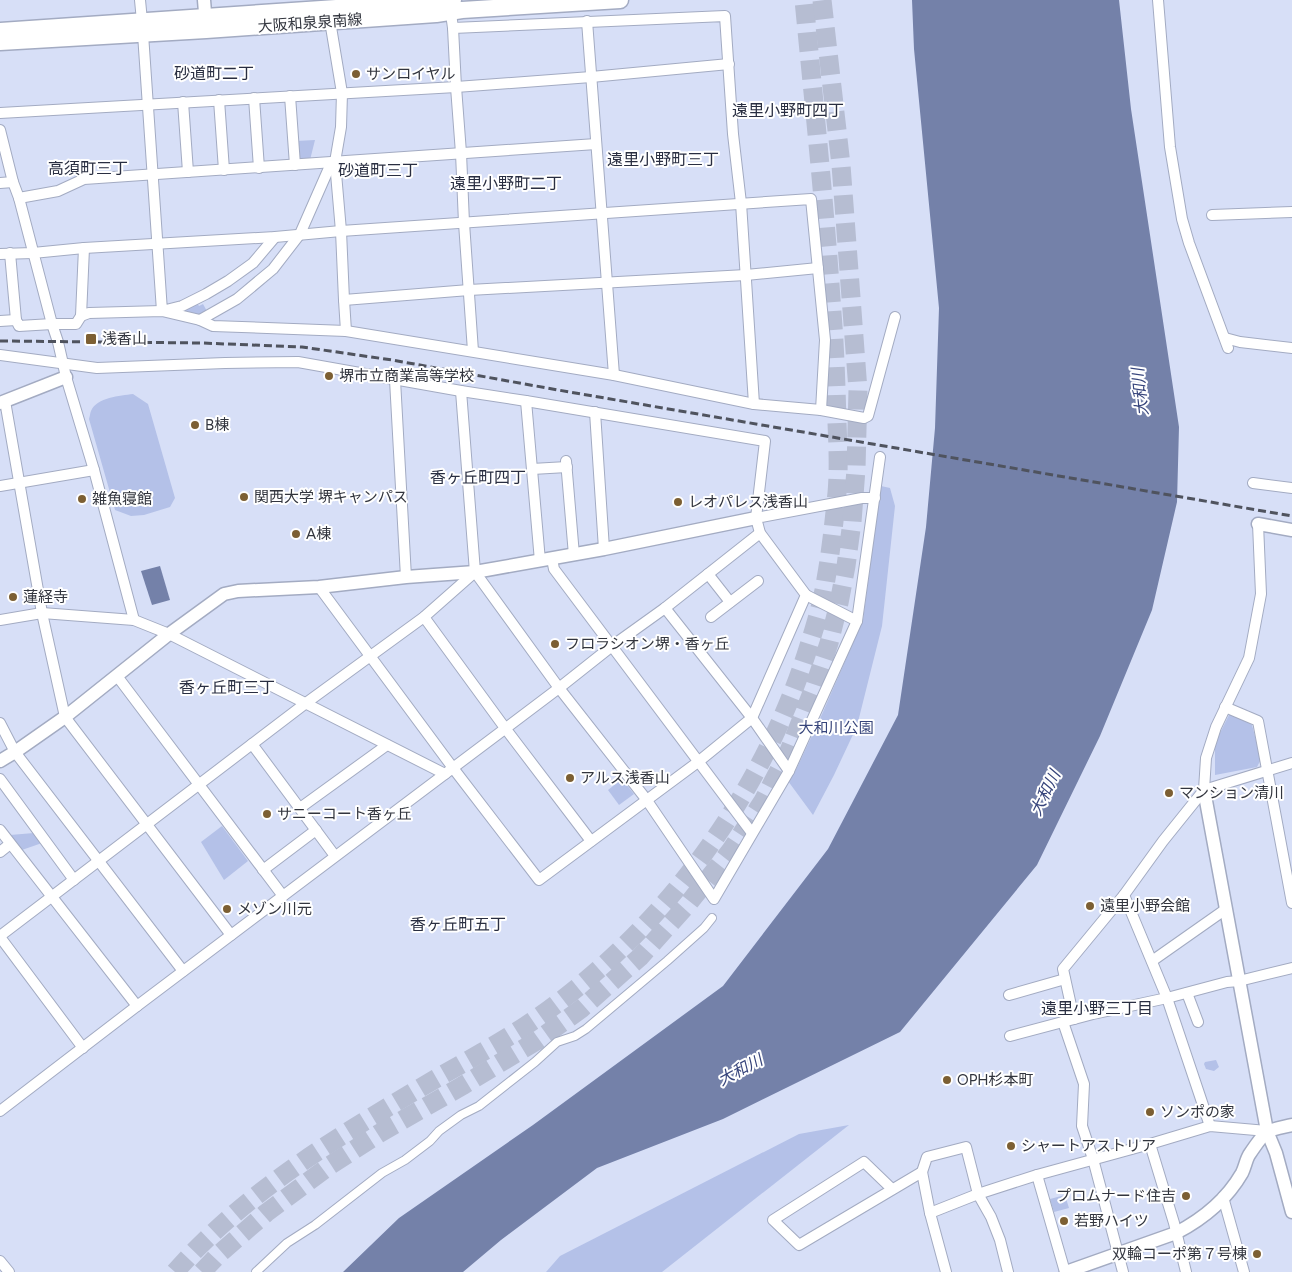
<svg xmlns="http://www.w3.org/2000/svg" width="1292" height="1272" font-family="Figtree,'Noto Sans JP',sans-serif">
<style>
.green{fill:#b4c1e8}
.water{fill:#7481a9}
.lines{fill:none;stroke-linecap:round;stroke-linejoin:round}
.motorway-tunnel{stroke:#b6bdd2;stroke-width:19;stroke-dasharray:19 9;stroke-linecap:butt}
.pedestrian-casing{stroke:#a3abc2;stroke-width:10}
.minor-casing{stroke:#a3abc2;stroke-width:12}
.tertiary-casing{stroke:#a3abc2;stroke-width:15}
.primary-casing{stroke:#a3abc2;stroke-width:19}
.pedestrian{stroke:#fff;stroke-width:8}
.minor{stroke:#fff;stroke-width:10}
.tertiary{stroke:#fff;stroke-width:12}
.primary{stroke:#fff;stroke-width:16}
.rail{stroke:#4f535e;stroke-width:3;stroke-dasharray:8 4;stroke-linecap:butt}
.poi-dot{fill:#7c5f33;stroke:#fff;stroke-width:2}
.labels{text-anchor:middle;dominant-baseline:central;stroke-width:4;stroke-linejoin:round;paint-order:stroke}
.street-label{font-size:15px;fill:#32353e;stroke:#fff}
.poi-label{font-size:15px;fill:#32353e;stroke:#fff;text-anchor:start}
.park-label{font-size:15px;fill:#37457b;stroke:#fff}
.neighbourhood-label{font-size:16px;fill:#292e41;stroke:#fff}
.water-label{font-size:16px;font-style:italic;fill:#36447b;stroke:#fff}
</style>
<rect width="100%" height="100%" fill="#d7dff7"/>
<!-- green -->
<g class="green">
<polygon points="315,140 310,160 301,161 298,158 296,141"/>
<polygon points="197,303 199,306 203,304 208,313 199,317 181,311"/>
<path d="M133 394 148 404 175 498 170 507 144 515 131 516 115 510 89 419C90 416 90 413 91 411 97 397 120 396 133 394Z"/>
<polygon points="881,486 890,488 895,506 882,626 857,726 834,775 813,815 788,781 795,772 823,712 863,620"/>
<polygon points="1230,713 1252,725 1261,759 1257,767 1215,775 1215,743"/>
<polygon points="622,779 634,794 619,805 608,790"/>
<polygon points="222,826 248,861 224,880 201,842"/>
<polygon points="34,833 42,843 19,851 10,835"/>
<polygon points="1216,1060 1219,1067 1214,1071 1206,1069 1204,1064 1205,1062"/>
<polygon points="849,1125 662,1272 546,1272 560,1256 799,1134"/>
<polygon points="1065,1195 1069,1208 1054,1212 1050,1199"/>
</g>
<!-- water -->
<g class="water">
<polygon points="912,0 1119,0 1131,109 1179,427 1177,502 1152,610 1100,736 1037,865 900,1032 723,1119 597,1168 501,1240 463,1272 343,1272 399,1218 533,1125 723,986 828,849 898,715 926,527 935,428 939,308 914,49"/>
<polygon points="160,566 170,600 152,605 141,571"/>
</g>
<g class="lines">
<!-- motorway-tunnel -->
<g class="motorway-tunnel">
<path d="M175 1272C246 1191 340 1135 432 1081 468 1060 506 1040 540 1016 664 928 759 799 806 655 814 630 822 605 826 579 831 551 834 522 837 493 839 470 838 446 837 423 836 386 835 349 832 313 825 208 814 104 804 0"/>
<polyline points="202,1272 218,1255 266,1213 329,1166 380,1133 462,1086 538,1040 581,1009 640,957 688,904 731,850 763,801 789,751 815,685 829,643 839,603 846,566 852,522 856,469 858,390 849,271 841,165 822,0"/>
</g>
<defs>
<polyline id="pedestrian" points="256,1272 287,1243 315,1225 382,1173 405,1160 430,1141 439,1131 461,1115 479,1106 535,1062 557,1042 575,1036 586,1029 667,961 704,928 712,918"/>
<g id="minor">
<polyline points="140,0 142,21"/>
<polyline points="1158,0 1170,147 1182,219 1189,243 1228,348"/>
<polyline points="450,6 453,28 456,87 461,153 464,223 473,351"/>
<polyline points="330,21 342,93 341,127 335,162 341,231 344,300 346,331"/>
<polyline points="587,21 614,375"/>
<polyline points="453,28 725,16 733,134 741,203 754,404"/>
<polyline points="143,34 162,311 182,306 206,294 228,281 253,263 275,237"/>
<polyline points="290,96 295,165"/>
<polyline points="254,98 259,168"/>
<polyline points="219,100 224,170"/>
<polyline points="183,102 188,172"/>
<polyline points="0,113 456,87 591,77 729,64"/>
<polyline points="0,130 13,182 19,198 52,324 58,342 66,377 94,470 134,620"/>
<polyline points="0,183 13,182"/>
<polyline points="19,198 58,191 84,179 596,144"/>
<polyline points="1212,215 1292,212"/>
<polyline points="84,248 81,316 89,313 162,311 200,320 213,326 346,331 614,375 754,404 821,410 864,418 868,416 895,317"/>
<polyline points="10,253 16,320"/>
<polyline points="0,254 33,253 84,248 275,237 341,231 811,199 825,340 821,410"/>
<polyline points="344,300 469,290 746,275 818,268"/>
<polyline points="200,320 237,299 273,269 300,234 329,168 335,162"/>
<polyline points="0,321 16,320 19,326 52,324 76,324 81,316"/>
<polyline points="1225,338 1240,342 1292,348"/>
<polyline points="0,355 97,368 225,363 298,362 461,391 526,401 765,441 756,518 760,533 806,595 752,718 698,762 539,880 453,768 319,587"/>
<polyline points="395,380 406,577"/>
<polyline points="461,391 475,572 559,688 646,799 714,899 789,771 857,621 880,457"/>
<polyline points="5,401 42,613 65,717 231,935"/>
<polyline points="526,401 540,561"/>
<polyline points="595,412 604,549"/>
<polyline points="566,461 574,555"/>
<polyline points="532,469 567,467"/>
<polyline points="1253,483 1292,488"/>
<polyline points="0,486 94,470"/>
<polyline points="756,518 862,498 875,498"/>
<polyline points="552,559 554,569 752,833"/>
<polyline points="708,574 730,602"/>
<polyline points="806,595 857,621"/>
<polyline points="665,608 752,718 789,771"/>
<polyline points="424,617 505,728 591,841"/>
<polyline points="711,617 758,581"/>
<polyline points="0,620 42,613 134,620 169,634 445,774"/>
<polyline points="117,676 283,896"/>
<polyline points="1225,707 1258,721 1292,903"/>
<polyline points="0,723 15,752 183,971"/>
<polyline points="252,744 335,856"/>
<polyline points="0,779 74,880"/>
<polyline points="1204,790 1206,758 1216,727 1249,658 1261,594 1258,524"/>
<polyline points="300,808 387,745"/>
<polyline points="0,830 137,1006"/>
<polyline points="0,852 10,844"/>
<polyline points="263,870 316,830"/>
<polyline points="1124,895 1167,998 1210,1126"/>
<polyline points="0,936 306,703 424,617 475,572"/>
<polyline points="0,937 83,1048"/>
<polyline points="1152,961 1226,909"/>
<polyline points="1187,993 1198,1022"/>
<polyline points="1009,995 1065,979"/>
<polyline points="1074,1019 1063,969 1124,895 1163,841 1204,790 1292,763"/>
<polyline points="1063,1022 1084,1084 1082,1126 1093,1159 1123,1272"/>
<polyline points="1010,1036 1093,1014 1167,998 1227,982 1239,981 1292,968"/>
<polyline points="0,1111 137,1006 559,688 612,646 665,608 760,533"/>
<polyline points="1150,1144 1174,1223 1186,1272"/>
<polyline points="922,1172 927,1157 966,1147 978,1194 991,1217 1000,1240 1008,1272"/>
<polyline points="1037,1175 1065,1272"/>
<polyline points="892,1189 864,1162 773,1220 799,1245 922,1172 930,1213"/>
<polyline points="1223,1197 1244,1272"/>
<polyline points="0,1261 9,1272"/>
<polyline points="946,1272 930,1213 978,1194 1037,1175 1150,1144 1210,1126 1267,1131"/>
</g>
<g id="tertiary">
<polyline points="204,0 206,25"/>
<polyline points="0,403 66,377"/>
<polyline points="1258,524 1292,530"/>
<polyline points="0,761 15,752 65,717 169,634 224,594 238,591 319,587 406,577 475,572 604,549 756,518"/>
<polyline points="1204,790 1267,1131 1276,1153 1292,1212"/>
<path d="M1066 1272 1176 1233C1203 1219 1227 1199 1242 1173 1245 1167 1246 1160 1249 1155 1253 1149 1261 1137 1266 1133 1272 1128 1285 1127 1292 1125"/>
</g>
<g id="primary">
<polyline points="0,31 453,0"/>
<polyline points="0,42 206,30 436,14 462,10 620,0"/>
</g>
</defs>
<!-- pedestrian casing -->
<use href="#pedestrian" class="pedestrian-casing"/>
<!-- minor casing -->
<use href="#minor" class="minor-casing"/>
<!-- tertiary casing -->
<use href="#tertiary" class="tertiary-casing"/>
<!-- primary casing -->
<use href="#primary" class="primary-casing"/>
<!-- pedestrian -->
<use href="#pedestrian" class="pedestrian"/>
<!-- minor -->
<use href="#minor" class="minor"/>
<!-- tertiary -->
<use href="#tertiary" class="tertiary"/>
<!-- primary -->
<use href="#primary" class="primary"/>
<!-- rail -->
<polyline class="rail" points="0,341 202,343 302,347 392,360 558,390 1292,516"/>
</g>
<!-- markers -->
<g class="poi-dot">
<circle cx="356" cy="74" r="5"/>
<rect x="85" y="333" width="12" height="12" rx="2.5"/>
<circle cx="329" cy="376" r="5"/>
<circle cx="195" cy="425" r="5"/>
<circle cx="244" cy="497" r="5"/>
<circle cx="82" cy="499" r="5"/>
<circle cx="678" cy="502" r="5"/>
<circle cx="296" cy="534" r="5"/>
<circle cx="13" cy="597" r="5"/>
<circle cx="555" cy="644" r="5"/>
<circle cx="570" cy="778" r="5"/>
<circle cx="1169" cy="793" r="5"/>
<circle cx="267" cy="814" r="5"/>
<circle cx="1090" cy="906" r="5"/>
<circle cx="227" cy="909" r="5"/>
<circle cx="947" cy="1080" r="5"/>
<circle cx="1150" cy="1112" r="5"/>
<circle cx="1011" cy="1146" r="5"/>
<circle cx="1186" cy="1196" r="5"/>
<circle cx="1064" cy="1221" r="5"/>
<circle cx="1257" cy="1254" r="5"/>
</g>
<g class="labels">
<!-- street labels -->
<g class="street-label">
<text transform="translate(310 23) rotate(-4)">大阪和泉泉南線</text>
</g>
<!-- poi labels -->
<g class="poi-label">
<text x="366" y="74">サンロイヤル</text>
<text x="102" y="339">浅香山</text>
<text x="339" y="376">堺市立商業高等学校</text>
<text x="205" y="425">B棟</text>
<text x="254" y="497">関西大学 堺キャンパス</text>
<text x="92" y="499">雑魚寝館</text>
<text x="688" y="502">レオパレス浅香山</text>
<text x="306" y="534">A棟</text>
<text x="23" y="597">蓮経寺</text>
<text x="565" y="644">フロラシオン堺・香ヶ丘</text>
<text x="580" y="778">アルス浅香山</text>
<text x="1179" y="793">マンション清川</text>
<text x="277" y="814">サニーコート香ヶ丘</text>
<text x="1100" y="906">遠里小野会館</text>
<text x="237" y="909">メゾン川元</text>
<text x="957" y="1080">OPH杉本町</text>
<text x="1160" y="1112">ソンポの家</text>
<text x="1021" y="1146">シャートアストリア</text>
<text x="1176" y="1196" text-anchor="end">プロムナード住吉</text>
<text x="1074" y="1221">若野ハイツ</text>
<text x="1247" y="1254" text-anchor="end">双輪コーポ第７号棟</text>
</g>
<!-- park labels -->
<g class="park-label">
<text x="836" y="728">大和川公園</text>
</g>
<!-- neighbourhood labels -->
<g class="neighbourhood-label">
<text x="214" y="73">砂道町二丁</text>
<text x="788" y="110">遠里小野町四丁</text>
<text x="663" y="159">遠里小野町三丁</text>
<text x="88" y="168">高須町三丁</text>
<text x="378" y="170">砂道町三丁</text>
<text x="506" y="183">遠里小野町二丁</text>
<text x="478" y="477">香ヶ丘町四丁</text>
<text x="227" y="687">香ヶ丘町三丁</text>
<text x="458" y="924">香ヶ丘町五丁</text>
<text x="1097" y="1008">遠里小野三丁目</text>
</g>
<!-- water labels -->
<g class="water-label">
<text transform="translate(1140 392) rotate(-96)">大和川</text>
<text transform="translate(1045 793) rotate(-64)">大和川</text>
<text transform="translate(740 1070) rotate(-28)">大和川</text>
</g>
</g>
</svg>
